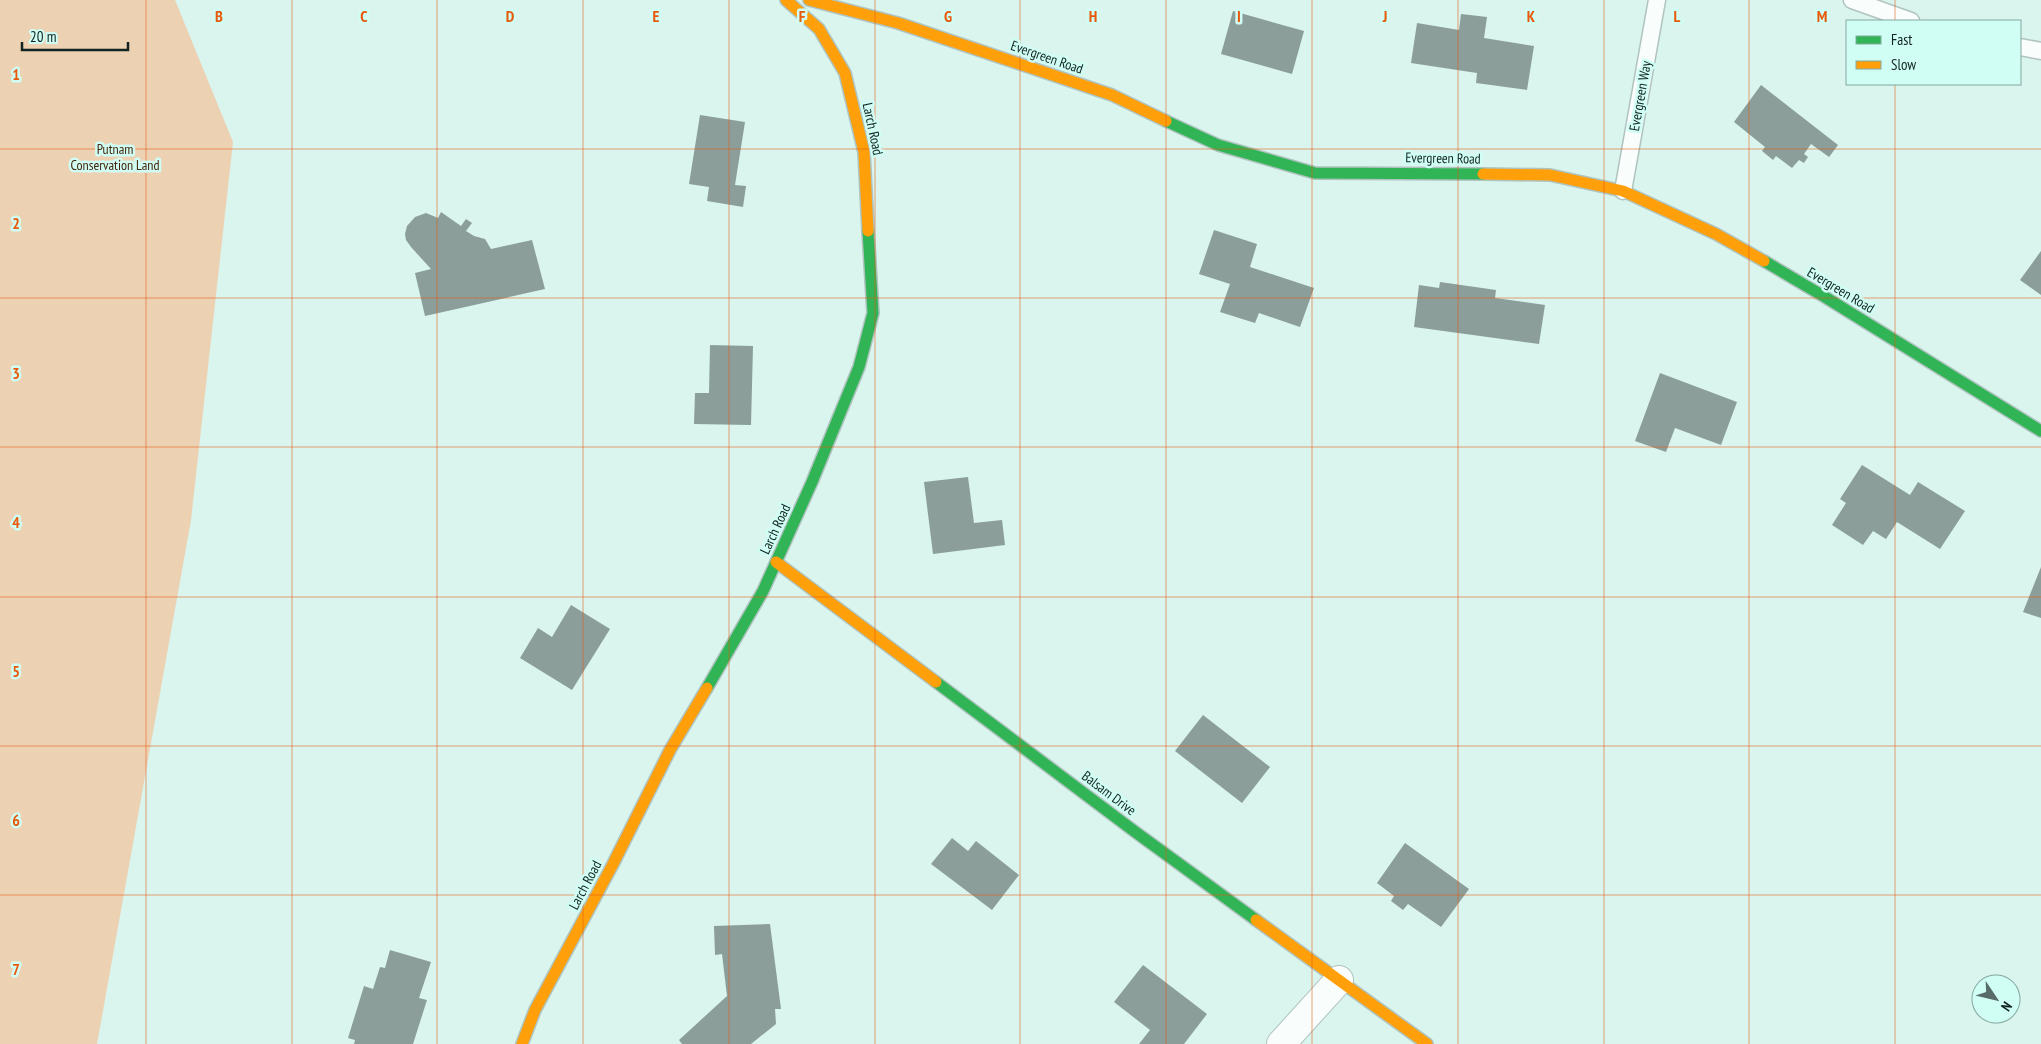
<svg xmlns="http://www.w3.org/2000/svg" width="2041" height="1044" font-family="'PT Sans Narrow',sans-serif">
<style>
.green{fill:#ecd1b2}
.building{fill:#8b9e9a}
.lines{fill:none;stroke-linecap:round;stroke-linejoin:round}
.lane-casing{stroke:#afc3bf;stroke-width:19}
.street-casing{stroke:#afc3bf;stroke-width:30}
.fast-casing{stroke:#afc3bf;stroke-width:14}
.slow-casing{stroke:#afc3bf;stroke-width:14}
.lane{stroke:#f9fdfc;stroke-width:16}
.street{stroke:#f9fdfc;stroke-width:28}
.fast{stroke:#30b455;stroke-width:11}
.slow{stroke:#ff9f0a;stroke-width:11}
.grid{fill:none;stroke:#e8590c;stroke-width:1;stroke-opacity:0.55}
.labels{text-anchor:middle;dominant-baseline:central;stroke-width:5;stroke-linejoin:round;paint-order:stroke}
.street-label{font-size:14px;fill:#122421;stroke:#d0fef4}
.park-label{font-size:14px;fill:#43250b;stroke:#d0fef4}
.grid-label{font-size:16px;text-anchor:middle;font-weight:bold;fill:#e8590c;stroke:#d0fef4;stroke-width:5;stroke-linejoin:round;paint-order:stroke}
</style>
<rect width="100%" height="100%" fill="#daf4ee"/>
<!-- green -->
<polygon class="green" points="0,0 175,0 233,142 191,520 97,1044 0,1044"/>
<!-- building -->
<g class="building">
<polygon points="1233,11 1304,31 1292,74 1221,54"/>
<polygon points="1461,14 1487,17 1484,38 1534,46 1527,90 1476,83 1477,73 1411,63 1417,23 1459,30"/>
<polygon points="1761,85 1838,145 1829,157 1811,144 1804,154 1808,157 1804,163 1799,160 1792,168 1776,156 1773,160 1762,151 1765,147 1734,122"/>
<polygon points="700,115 745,122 735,185 746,186 743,207 707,201 709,187 689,184"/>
<polygon points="441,212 461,226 466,219 472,223 466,231 474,236 485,239 491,249 532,240 545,289 425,316 415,273 431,269 411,247 406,240 405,234 407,226 415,217 426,213 438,218"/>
<polygon points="1214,230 1257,244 1250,267 1314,288 1300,327 1259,313 1255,323 1220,312 1230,284 1199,274"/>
<polygon points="2041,251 2041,295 2020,280"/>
<polygon points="1440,282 1496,290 1495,298 1545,305 1539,344 1414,327 1419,285 1439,288"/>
<polygon points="710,345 753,346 751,425 694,424 695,393 709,393"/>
<polygon points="1660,373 1737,402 1721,445 1675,428 1666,452 1635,441"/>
<polygon points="1862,465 1910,495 1918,482 1965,511 1940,549 1897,522 1886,539 1873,531 1863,545 1832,525 1846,503 1840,499"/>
<polygon points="968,477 974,523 1002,520 1005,545 933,554 924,482"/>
<polygon points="2041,567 2041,618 2023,612"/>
<polygon points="571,605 610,629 572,690 520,658 538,628 552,637"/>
<polygon points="1203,715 1270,767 1242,803 1175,751"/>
<polygon points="952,838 968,851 976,841 1019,875 992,910 931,864"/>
<polygon points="1405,843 1469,889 1441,927 1408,904 1403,910 1391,901 1394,896 1377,883"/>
<polygon points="770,924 781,1009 775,1009 776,1024 751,1044 682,1044 679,1040 727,996 722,954 715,955 714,926"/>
<polygon points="390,950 431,962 419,998 427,1000 413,1044 354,1044 355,1040 348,1038 364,986 373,989 380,967 385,968"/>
<polygon points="1143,965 1207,1014 1184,1044 1139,1044 1150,1030 1114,1002"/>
</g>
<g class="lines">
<defs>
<g id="lane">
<polyline points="1852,0 1911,21"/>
<polyline points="2020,47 2041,51"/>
<polyline points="1623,191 1657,0"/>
</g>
<polyline id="street" points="1281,1044 1339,980"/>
<g id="fast">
<polyline points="1166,121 1218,145 1315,173 1483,174"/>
<polyline points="1764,261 1825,297 2041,431"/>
<polyline points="936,682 1134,831 1256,920"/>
<polyline points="707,688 763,591 812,482 859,367 873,313 868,231"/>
</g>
<g id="slow">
<polyline points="786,0 819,29 845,73 864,152 868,231"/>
<polyline points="809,0 898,23 1112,95 1166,121"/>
<polyline points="1483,174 1550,175 1623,191 1716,234 1764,261"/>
<polyline points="776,562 936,682"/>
<polyline points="1256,920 1427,1044"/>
<polyline points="522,1044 535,1010 613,864 670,750 707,688"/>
</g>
</defs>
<!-- lane casing -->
<use href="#lane" class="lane-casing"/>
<!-- street casing -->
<use href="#street" class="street-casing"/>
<!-- fast casing -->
<use href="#fast" class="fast-casing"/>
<!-- slow casing -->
<use href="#slow" class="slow-casing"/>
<!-- lane -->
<use href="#lane" class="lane"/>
<!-- street -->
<use href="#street" class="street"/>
<!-- fast -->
<use href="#fast" class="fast"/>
<!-- slow -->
<use href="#slow" class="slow"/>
</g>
<!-- grid -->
<path class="grid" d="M146 0V1044M292 0V1044M437 0V1044M583 0V1044M729 0V1044M875 0V1044M1020 0V1044M1166 0V1044M1312 0V1044M1458 0V1044M1604 0V1044M1749 0V1044M1895 0V21M1895 84V1044M0 149H2041M0 298H2041M0 447H2041M0 597H2041M0 746H2041M0 895H2041"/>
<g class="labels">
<!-- street labels -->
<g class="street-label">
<text transform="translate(1047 57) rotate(19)">Evergreen Road</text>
<text transform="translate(1640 96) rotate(-80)">Evergreen Way</text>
<text transform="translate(873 129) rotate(78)">Larch Road</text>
<text transform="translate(1443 158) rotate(1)">Evergreen Road</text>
<text transform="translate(1841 290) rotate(31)">Evergreen Road</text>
<text transform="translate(775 529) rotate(-65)">Larch Road</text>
<text transform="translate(1109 793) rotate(37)">Balsam Drive</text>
<text transform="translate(585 885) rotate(-62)">Larch Road</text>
</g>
<!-- park labels -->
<g class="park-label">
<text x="115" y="149">Putnam<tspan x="115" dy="16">Conservation Land</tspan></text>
</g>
</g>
<g class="grid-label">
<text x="219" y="22">B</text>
<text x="364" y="22">C</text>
<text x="510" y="22">D</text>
<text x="656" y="22">E</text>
<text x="802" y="22">F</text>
<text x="948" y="22">G</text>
<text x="1093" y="22">H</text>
<text x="1239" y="22">I</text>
<text x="1385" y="22">J</text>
<text x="1531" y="22">K</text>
<text x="1677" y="22">L</text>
<text x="1822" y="22">M</text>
<text x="16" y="80">1</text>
<text x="16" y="229">2</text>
<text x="16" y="379">3</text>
<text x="16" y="528">4</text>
<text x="16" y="677">5</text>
<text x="16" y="826">6</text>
<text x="16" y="975">7</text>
</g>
<!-- legend -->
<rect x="1846" y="20" width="175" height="65" fill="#d0fef4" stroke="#84a7a0"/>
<rect x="1856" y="36" width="25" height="8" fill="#30b455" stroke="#84a7a0"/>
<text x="1891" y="45" font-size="15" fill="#122421">Fast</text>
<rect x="1856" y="61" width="25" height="8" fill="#ff9f0a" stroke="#84a7a0"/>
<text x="1891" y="70" font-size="15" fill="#122421">Slow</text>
<!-- north arrow -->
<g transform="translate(1996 999) rotate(125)"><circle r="24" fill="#d0fef4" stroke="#84a7a0"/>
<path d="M0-4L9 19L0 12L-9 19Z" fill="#586d69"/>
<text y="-8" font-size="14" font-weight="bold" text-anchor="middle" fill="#122421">N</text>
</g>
<!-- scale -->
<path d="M22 42v8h106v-8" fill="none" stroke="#122421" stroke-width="2.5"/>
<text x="30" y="42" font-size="15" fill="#122421" stroke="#d0fef4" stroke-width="4" paint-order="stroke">20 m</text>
</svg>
